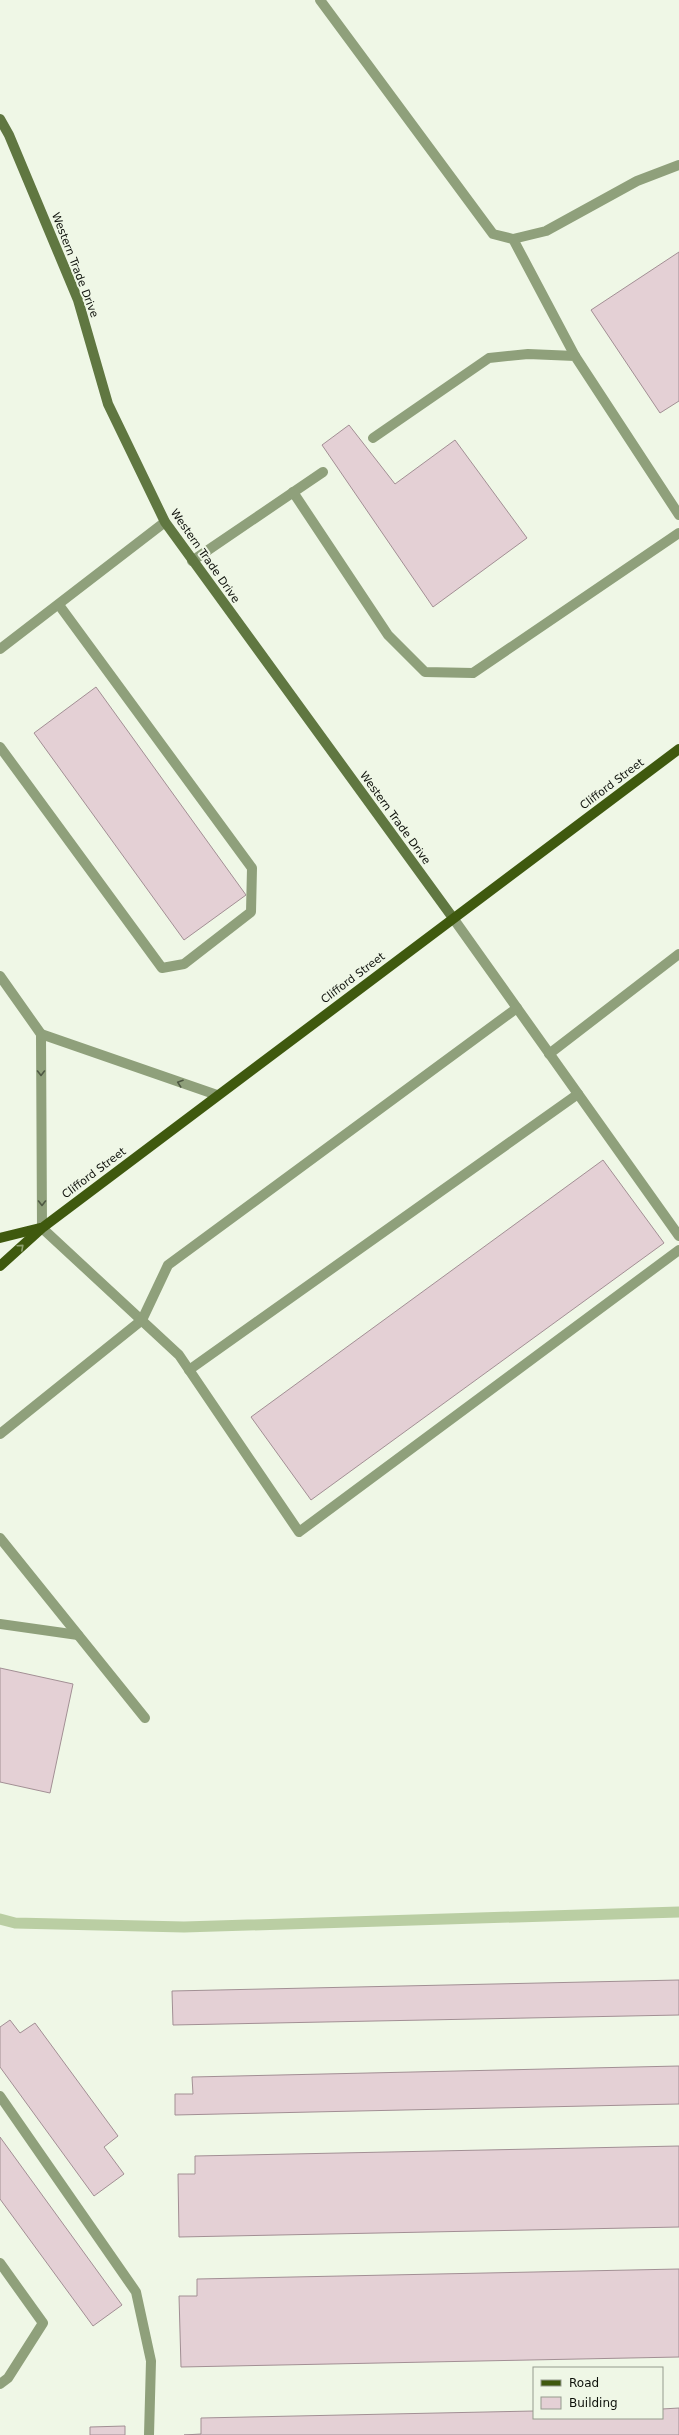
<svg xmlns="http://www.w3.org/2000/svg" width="679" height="2435" font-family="'DejaVu Sans',sans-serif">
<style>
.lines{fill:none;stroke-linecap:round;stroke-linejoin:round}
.stream{stroke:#bacea3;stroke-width:11}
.building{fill:#e4d0d5;stroke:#a28f94}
.lane{stroke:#8fa07b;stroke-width:10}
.secondary{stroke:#607741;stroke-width:10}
.primary{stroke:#3f590e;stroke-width:10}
.oneway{stroke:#4e5843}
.oneway2{stroke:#8ea06f}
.labels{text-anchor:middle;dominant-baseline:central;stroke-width:4;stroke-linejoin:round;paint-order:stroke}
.street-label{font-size:11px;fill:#0e110b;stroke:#eff7e6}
</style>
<rect width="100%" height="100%" fill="#eff7e6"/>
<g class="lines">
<!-- stream -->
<polyline class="stream" points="0,1919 15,1923 184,1927 679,1912"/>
</g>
<!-- building -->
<g class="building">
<polygon points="679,252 679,401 660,413 591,310"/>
<polygon points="349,425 395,484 455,440 527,538 433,607 322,445"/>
<polygon points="96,687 246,895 184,940 34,733"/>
<polygon points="603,1160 664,1243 311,1500 251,1417"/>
<polygon points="0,1668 73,1684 50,1793 0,1782"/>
<polygon points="679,1980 679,2015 173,2025 172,1991"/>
<polygon points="10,2020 20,2033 35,2023 118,2136 104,2147 124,2174 94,2196 0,2067 0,2027"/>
<polygon points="679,2066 679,2104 175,2115 175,2094 193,2094 192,2077"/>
<polygon points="0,2137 122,2305 93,2326 0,2199"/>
<polygon points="679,2146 679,2227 179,2237 178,2174 195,2174 195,2156"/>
<polygon points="679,2269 679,2357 181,2367 179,2296 197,2296 197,2279"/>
<polygon points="679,2408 679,2435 184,2435 201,2434 201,2418 534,2411 534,2418 662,2418 662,2409"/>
<polygon points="125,2426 125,2435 90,2435 90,2427"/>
</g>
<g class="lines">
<!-- lane -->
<g class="lane">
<polyline points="320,0 493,234 513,239 546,231 637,181 679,165"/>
<polyline points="513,239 575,356"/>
<polyline points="373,438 489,358 528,354 575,356 679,515"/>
<polyline points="293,492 388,635 425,672 473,673 679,533"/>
<polyline points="192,561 323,472"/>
<polyline points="0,649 165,522"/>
<polyline points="0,747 162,968 184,964 251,912 252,868 59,605"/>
<polyline points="453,918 679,1236"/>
<polyline points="0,976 41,1034 42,1228 179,1355 299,1532 679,1250"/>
<polyline points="41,1034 217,1095"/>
<polyline points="549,1054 679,954"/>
<polyline points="189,1370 578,1094"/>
<polyline points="0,1434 142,1320 168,1265 517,1008"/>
<polyline points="0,1538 145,1718"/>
<polyline points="0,1624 78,1635"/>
<polyline points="0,2096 136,2292 151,2361 149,2435"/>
<polyline points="0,2263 43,2323 8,2378 0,2384"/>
</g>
<!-- secondary -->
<polyline class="secondary" points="0,119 9,135 78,300 108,404 165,522 453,918"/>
<!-- primary -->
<g class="primary">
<polyline points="0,1238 40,1228"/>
<polyline points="0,1266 42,1228 679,749"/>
</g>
</g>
<!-- one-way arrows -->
<defs><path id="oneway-chevron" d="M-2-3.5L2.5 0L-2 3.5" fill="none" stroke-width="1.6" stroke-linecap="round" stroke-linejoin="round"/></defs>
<g class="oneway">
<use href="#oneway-chevron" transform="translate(41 1073) rotate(90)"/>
<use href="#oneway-chevron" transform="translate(180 1083) rotate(-161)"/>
<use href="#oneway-chevron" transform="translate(42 1203) rotate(90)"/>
</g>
<use class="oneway2" href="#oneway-chevron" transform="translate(21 1247) rotate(-42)"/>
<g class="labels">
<!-- street labels -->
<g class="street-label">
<text transform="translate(75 265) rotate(69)">Western Trade Drive</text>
<text transform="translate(205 556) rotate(55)">Western Trade Drive</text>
<text transform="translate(612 784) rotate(-37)">Clifford Street</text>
<text transform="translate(395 818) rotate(54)">Western Trade Drive</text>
<text transform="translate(353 978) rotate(-37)">Clifford Street</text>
<text transform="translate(94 1173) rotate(-37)">Clifford Street</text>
</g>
</g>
<!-- legend -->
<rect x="533" y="2367" width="130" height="52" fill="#eff7e6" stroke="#959b8e"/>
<rect x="541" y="2380" width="20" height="6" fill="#3f590e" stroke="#959b8e"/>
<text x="569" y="2387" font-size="12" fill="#0e110b">Road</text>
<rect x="541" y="2397" width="20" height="12" fill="#e4d0d5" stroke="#959b8e"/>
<text x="569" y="2407" font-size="12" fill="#0e110b">Building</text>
</svg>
